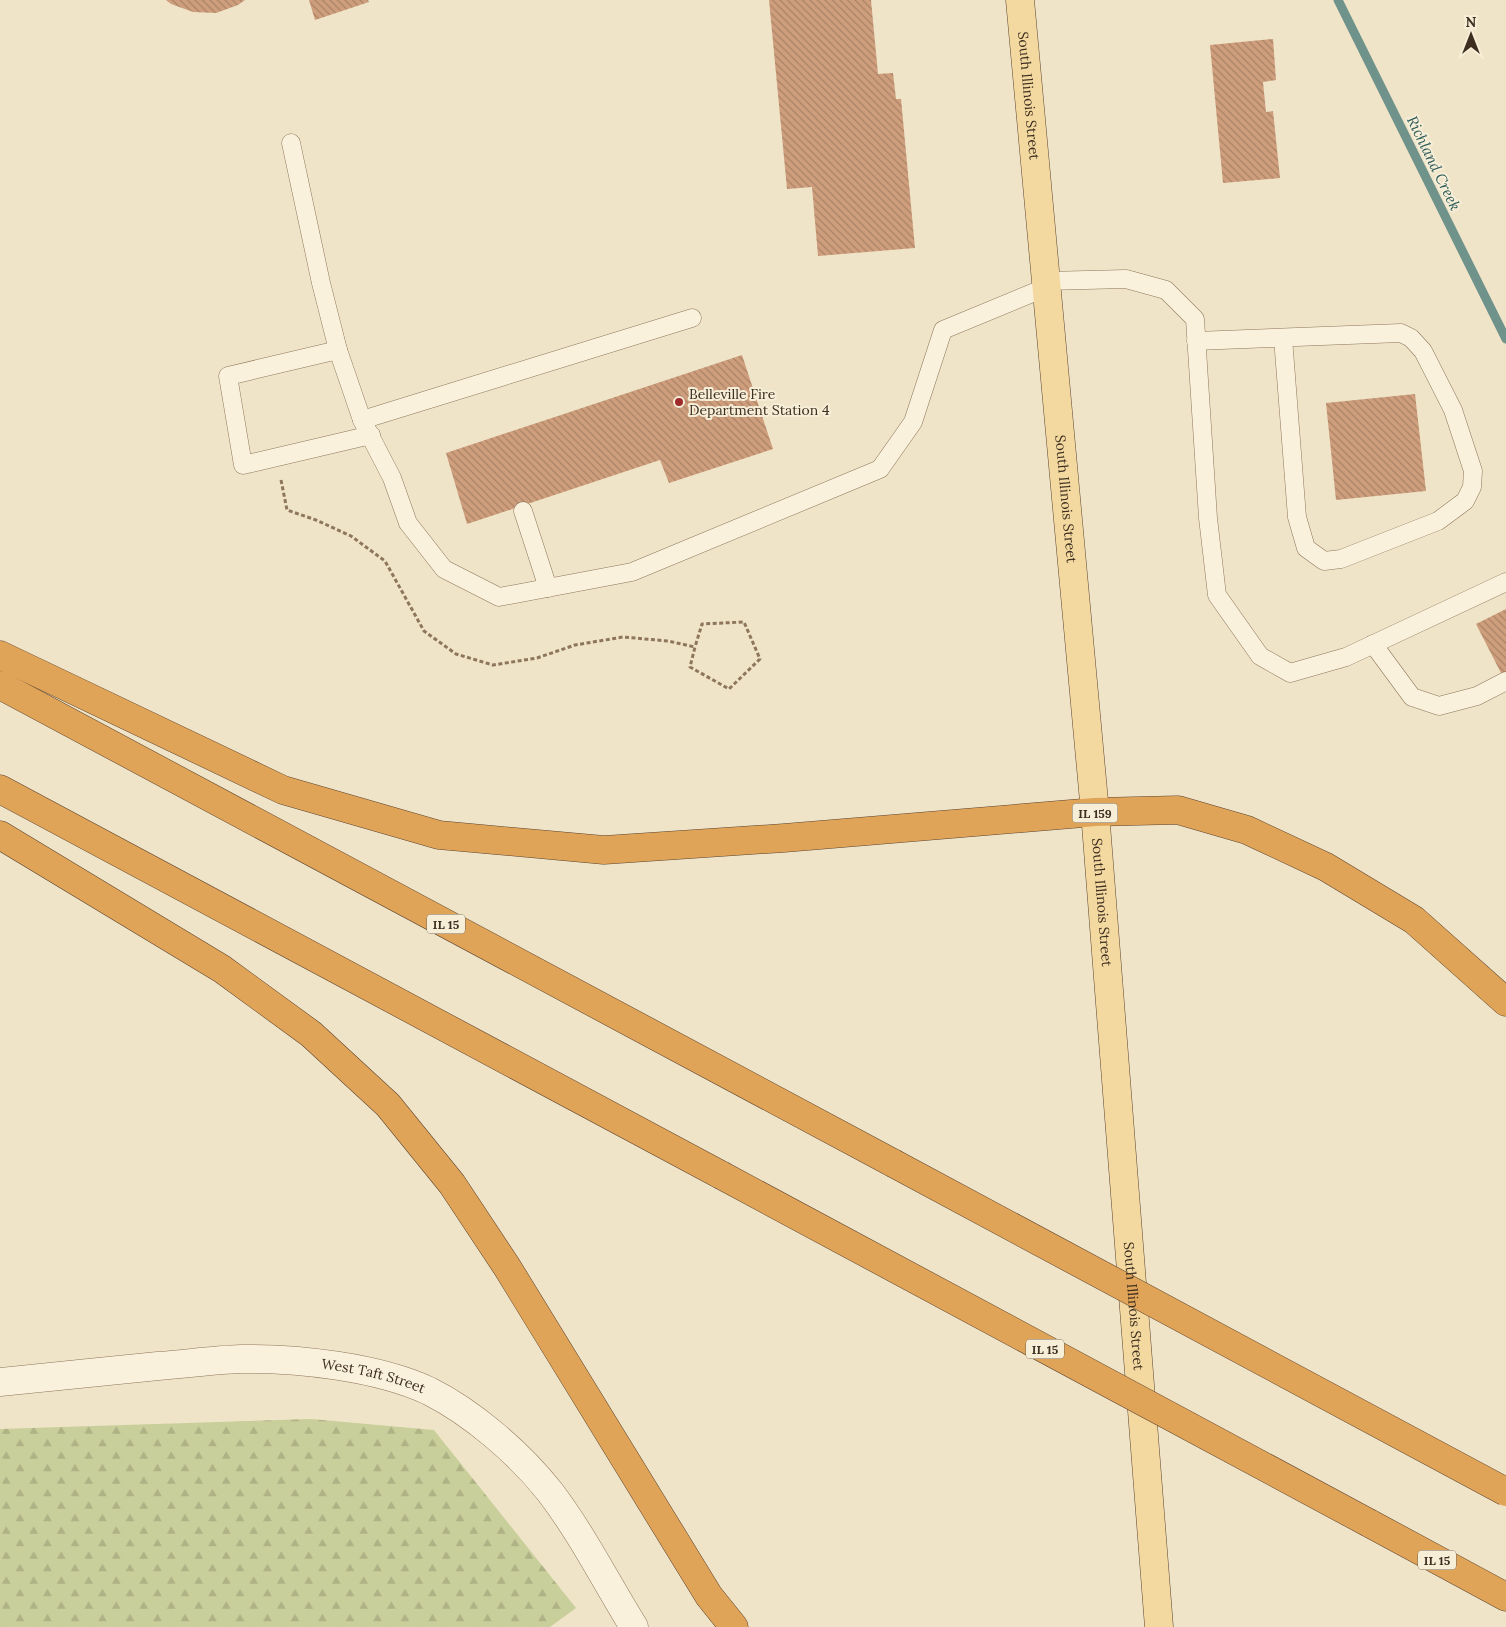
<svg xmlns="http://www.w3.org/2000/svg" width="1506" height="1627" font-family="Lora,serif">
<style>
.forest{fill:url(#forest-firs)}
.lines{fill:none;stroke-linecap:round;stroke-linejoin:round}
.stream{stroke:#6f938a;stroke-width:9}
.building{fill:url(#building-back-hatch)}
.lane-casing{stroke:#8d765c;stroke-width:19}
.street-casing{stroke:#8d765c;stroke-width:29}
.primary-casing{stroke:#5b4430;stroke-width:29}
.highway-casing{stroke:#5b4430;stroke-width:29}
.path{stroke:#8d765c;stroke-width:3;stroke-dasharray:4 2.5;stroke-linecap:butt}
.lane{stroke:#faf1dc;stroke-width:18}
.street{stroke:#faf1dc;stroke-width:28}
.primary{stroke:#f3d9a0;stroke-width:28}
.highway{stroke:#e0a458;stroke-width:28}
.highway-bridge-casing{stroke:#5b4430;stroke-width:29;stroke-linecap:butt}
.highway-bridge{stroke:#e0a458;stroke-width:28}
.poi-dot{fill:#9e2a2b;stroke:#f7eed8;stroke-width:2}
.labels{text-anchor:middle;dominant-baseline:central;stroke-width:4;stroke-linejoin:round;paint-order:stroke}
.shield{fill:#f7eed8;stroke:#756857;stroke-width:1}
.shield-label{font-size:12px;font-weight:bold;fill:#3d2e20}
.street-label{font-size:14px;fill:#3d2e20;stroke:#f7eed8}
.poi-label{font-size:14px;fill:#3d2e20;stroke:#f7eed8;text-anchor:start}
.water-label{font-size:15px;font-style:italic;fill:#2f5d5a;stroke:#f7eed8}
</style>
<defs>
<pattern id="forest-firs" width="22" height="20" patternUnits="userSpaceOnUse" patternTransform="scale(1.25)"><rect width="22" height="20" fill="#c9cf9b"/><path d="M5 1l3.5 6h-7zM16 11l3.5 6h-7z" fill="#aeb285"/></pattern>
<pattern id="building-back-hatch" width="6" height="6" patternUnits="userSpaceOnUse" patternTransform="scale(1.25)"><rect width="6" height="6" fill="#cf9f7d"/><path d="M-1 5l2 2M0 0l6 6M5-1l2 2" fill="none" stroke="#a98266"/></pattern>
</defs>
<rect width="100%" height="100%" fill="#f0e4c8"/>
<!-- forest -->
<polygon class="forest" points="311,1419 434,1430 576,1608 550,1627 0,1627 0,1429"/>
<g class="lines">
<!-- stream -->
<polyline class="stream" points="1338,0 1506,339"/>
</g>
<!-- building -->
<g class="building">
<polygon points="166,0 245,0 238,5 216,13 193,12 171,4"/>
<polygon points="309,0 368,0 369,2 315,20"/>
<polygon points="769,0 871,0 878,74 893,73 896,99 901,99 915,248 818,256 812,187 787,189"/>
<polygon points="1273,39 1276,80 1263,82 1266,112 1273,111 1280,178 1223,183 1210,45"/>
<polygon points="742,355 773,449 669,483 660,460 467,524 446,453"/>
<polygon points="1415,394 1426,491 1336,500 1326,403"/>
<polygon points="1506,609 1506,673 1502,675 1476,624"/>
</g>
<g class="lines">
<defs>
<g id="lane">
<polyline points="291,143 321,283 338,350 362,420"/>
<polyline points="1046,281 1126,279 1166,290 1195,319 1208,518 1217,595 1260,656 1290,673 1346,657 1506,582"/>
<polyline points="692,318 362,420 392,478 408,523 444,569 499,597 632,572 880,469 913,422 943,330 1047,287"/>
<polyline points="1196,341 1401,333 1411,338 1423,351 1453,410 1473,471 1472,487 1465,501 1438,521 1341,559 1324,561 1306,548 1297,517 1283,338"/>
<polyline points="338,350 228,376 243,465 371,435"/>
<polyline points="523,511 548,588"/>
<polyline points="1373,644 1412,697 1439,706 1477,696 1506,681"/>
</g>
<g id="street">
<path id="s1" d="M0 1382C53 1377 105 1371 158 1366 185 1364 213 1360 241 1359 297 1358 378 1367 429 1391 473 1413 520 1454 550 1492 582 1534 606 1582 634 1627"/>
</g>
<g id="primary">
<path id="s2" d="M1020 0 1095 812 1159 1627"/>
</g>
<g id="highway">
<polyline points="0,655 283,790 439,835 604,850 784,838 1095,812 1178,810 1247,830 1326,867 1414,920 1506,1002"/>
<polyline points="0,685 893,1163"/>
<polyline points="0,789 721,1175"/>
<polyline points="0,835 222,969 311,1034 388,1105 452,1184 507,1267 709,1596 734,1627"/>
<polyline points="1369,1523 1506,1597"/>
</g>
</defs>
<!-- lane casing -->
<use href="#lane" class="lane-casing"/>
<!-- street casing -->
<use href="#street" class="street-casing"/>
<!-- primary casing -->
<use href="#primary" class="primary-casing"/>
<!-- highway casing -->
<use href="#highway" class="highway-casing"/>
<!-- path -->
<polyline class="path" points="281,480 287,510 316,520 351,536 385,561 424,631 456,654 493,665 537,658 575,645 623,637 668,641 695,647 690,667 729,689 760,659 744,622 702,624 695,647"/>
<!-- lane -->
<use href="#lane" class="lane"/>
<!-- street -->
<use href="#street" class="street"/>
<!-- primary -->
<use href="#primary" class="primary"/>
<!-- highway -->
<use href="#highway" class="highway"/>
<defs>
<g id="highway-bridge">
<polyline points="893,1163 1506,1492"/>
<polyline points="721,1175 1369,1523"/>
</g>
</defs>
<!-- highway-bridge casing -->
<use href="#highway-bridge" class="highway-bridge-casing"/>
<!-- highway-bridge -->
<use href="#highway-bridge" class="highway-bridge"/>
</g>
<!-- markers -->
<circle class="poi-dot" cx="679" cy="402" r="5"/>
<g class="labels">
<!-- shield labels -->
<g class="shield">
<rect x="1072.5" y="803.5" width="45" height="19" rx="4"/>
<rect x="427" y="914.5" width="38" height="19" rx="4"/>
<rect x="1026" y="1339.5" width="38" height="19" rx="4"/>
<rect x="1418" y="1550.5" width="38" height="19" rx="4"/>
</g>
<g class="shield-label">
<text x="1095" y="813">IL 159</text>
<text x="446" y="924">IL 15</text>
<text x="1045" y="1349">IL 15</text>
<text x="1437" y="1560">IL 15</text>
</g>
<!-- street labels -->
<g class="street-label">
<text stroke="none"><textPath href="#s2" startOffset="96">South Illinois Street</textPath></text>
<text stroke="none"><textPath href="#s2" startOffset="501">South Illinois Street</textPath></text>
<text stroke="none"><textPath href="#s2" startOffset="906">South Illinois Street</textPath></text>
<text stroke="none"><textPath href="#s2" startOffset="1311">South Illinois Street</textPath></text>
<text stroke="none"><textPath href="#s1" startOffset="376">West Taft Street</textPath></text>
</g>
<!-- poi labels -->
<g class="poi-label">
<text x="689" y="394">Belleville Fire<tspan x="689" dy="16">Department Station 4</tspan></text>
</g>
<!-- water labels -->
<g class="water-label">
<text transform="translate(1434 163) rotate(64)">Richland Creek</text>
</g>
</g>
<!-- north arrow -->
<g transform="translate(1471 35)" stroke="#f7eed8" stroke-width="4" paint-order="stroke">
<path d="M0-4L9 19L0 12L-9 19Z" fill="#3d2e20"/>
<text y="-8" font-size="14" font-weight="bold" text-anchor="middle" fill="#3d2e20">N</text>
</g>
</svg>
